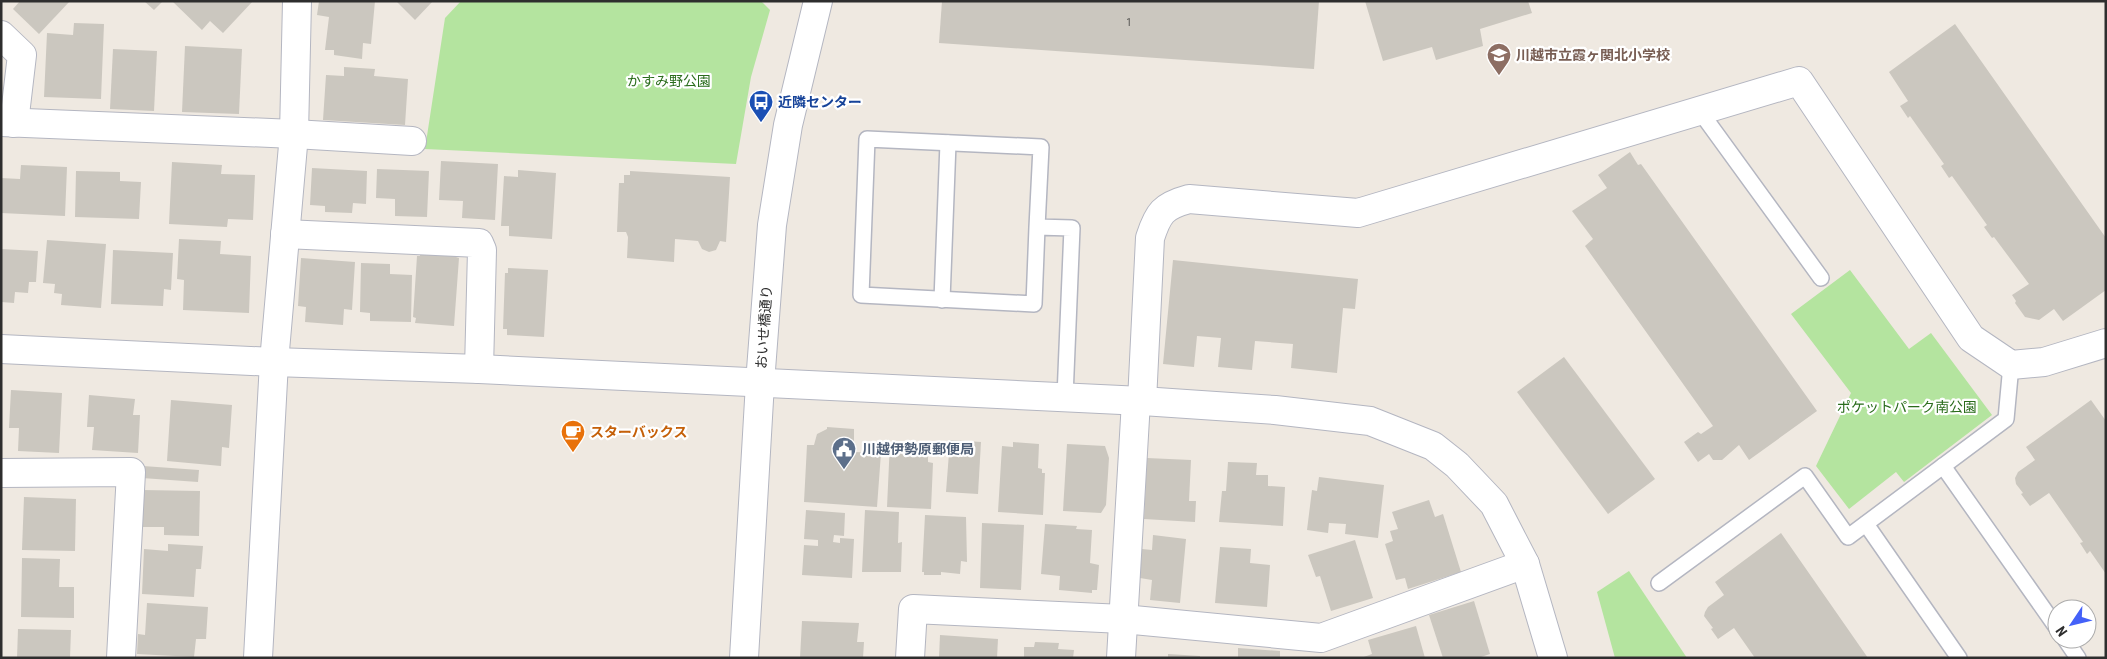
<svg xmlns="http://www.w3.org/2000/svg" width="2107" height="659" font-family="'Roboto Condensed','Noto Sans JP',sans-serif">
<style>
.green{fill:#b4e49f}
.building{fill:#cbc7bf}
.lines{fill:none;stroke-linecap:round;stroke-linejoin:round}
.lane-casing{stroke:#b4b6c1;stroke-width:18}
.street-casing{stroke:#b4b6c1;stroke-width:30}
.secondary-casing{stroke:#b4b6c1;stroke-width:30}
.lane{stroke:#fff;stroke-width:15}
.street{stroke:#fff;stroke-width:28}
.secondary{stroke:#fff;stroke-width:28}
.labels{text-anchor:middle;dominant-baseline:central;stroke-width:4.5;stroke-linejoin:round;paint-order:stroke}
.number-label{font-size:11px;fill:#555452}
.education-label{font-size:14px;font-weight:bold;fill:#785e54;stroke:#fff;text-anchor:start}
.park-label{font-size:14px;fill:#2a6c1c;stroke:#fff}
.transit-label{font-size:14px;font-weight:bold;fill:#164399;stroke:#fff;text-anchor:start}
.street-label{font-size:14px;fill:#2e2e2e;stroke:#fff}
.food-label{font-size:14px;font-weight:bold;fill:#c56008;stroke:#fff;text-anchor:start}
.service-label{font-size:14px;font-weight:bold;fill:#4e5e75;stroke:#fff;text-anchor:start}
</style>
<rect width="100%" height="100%" fill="#efe9e1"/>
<!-- green -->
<g class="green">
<polygon points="461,1 761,1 770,10 751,77 736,164 425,149 445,18"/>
<polygon points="1850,270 1909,349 1931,333 1992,415 1904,482 1896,472 1849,509 1816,466 1851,393 1791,314"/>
<polygon points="1629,571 1687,658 1615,658 1597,592"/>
</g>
<!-- building -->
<g class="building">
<polygon points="20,1 70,1 39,34 13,9"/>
<polygon points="144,1 163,1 154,10"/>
<polygon points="172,1 253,1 223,33 210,21 202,30"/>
<polygon points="319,1 375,1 371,44 363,43 362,59 334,55 334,50 325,50 329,17 317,15"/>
<polygon points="396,1 433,1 415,20"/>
<polygon points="942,1 1319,1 1314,69 939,43"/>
<polygon points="1365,1 1528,1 1532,13 1480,29 1483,46 1436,60 1432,47 1383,61"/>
<polygon points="74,23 104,24 101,99 44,97 47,33 73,35"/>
<polygon points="1955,24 2106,238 2106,290 2063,321 2054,309 2039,320 2025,317 2015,303 2016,301 2012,295 2029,284 1994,237 1992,238 1984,227 1987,225 1952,176 1949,178 1941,166 1944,164 1910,116 1908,118 1900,106 1908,101 1889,72"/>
<polygon points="185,46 242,49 239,114 182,112"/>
<polygon points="113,49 157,51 154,111 110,109"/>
<polygon points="344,67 375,69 374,76 408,79 405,125 323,120 326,75 344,76"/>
<polygon points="1630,152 1638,165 1641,164 1817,411 1749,460 1739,445 1722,460 1713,460 1709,454 1698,462 1684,442 1698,432 1701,434 1713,426 1585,246 1593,239 1572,211 1607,188 1598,175"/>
<polygon points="441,161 498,164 495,220 462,218 463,201 439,200"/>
<polygon points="172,162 222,165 221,174 255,175 253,220 228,219 227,227 169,224"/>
<polygon points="21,165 67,167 65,216 1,213 1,178 20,179"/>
<polygon points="312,168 367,171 366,204 353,203 352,213 325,212 325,206 310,205"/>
<polygon points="377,169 429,171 427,217 395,216 395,199 376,198"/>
<polygon points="518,170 556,173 552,239 509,236 509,226 501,226 504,176 518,177"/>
<polygon points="76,171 120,172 120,181 141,182 139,219 75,217"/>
<polygon points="630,171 730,177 726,242 720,241 716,250 709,252 702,249 698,241 675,239 674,262 627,258 628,237 626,232 617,232 619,183 624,183 624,175 630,175"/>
<polygon points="179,239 221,241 220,254 251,256 249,313 183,310 184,280 177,279"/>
<polygon points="47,240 106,244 101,308 61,305 62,294 54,293 55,284 43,283"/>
<polygon points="1,249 38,251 36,282 29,282 28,293 15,292 14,303 1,302"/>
<polygon points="113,250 173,253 171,290 164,289 163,306 111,304"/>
<polygon points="420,251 456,254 456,257 459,258 454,326 415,323 416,318 413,317 417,256 420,256"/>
<polygon points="301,258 355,262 352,310 344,309 343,325 305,322 306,307 298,306"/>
<polygon points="1173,260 1358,279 1355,309 1343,308 1337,373 1291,368 1293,344 1255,341 1252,370 1218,367 1221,338 1197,336 1194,367 1163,364"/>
<polygon points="361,263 390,264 390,274 412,275 411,322 370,321 370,313 360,312"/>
<polygon points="508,268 548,270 544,337 507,335 507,329 503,329 505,273 508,273"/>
<polygon points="1564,357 1655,479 1608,514 1517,392"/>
<polygon points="11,390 62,393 59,453 18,451 19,428 9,428"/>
<polygon points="89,395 135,399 133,415 140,415 138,453 92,450 94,427 87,427"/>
<polygon points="171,400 232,405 229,448 222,447 221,466 167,461"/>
<polygon points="2091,400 2106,421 2106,574 2090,551 2087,554 2080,543 2083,542 2049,493 2030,506 2021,494 2023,493 2016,484 2015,478 2018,472 2035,460 2026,447"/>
<polygon points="827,427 854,429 854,452 881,453 877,507 804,502 807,445 814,445 817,434 827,429"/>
<polygon points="950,440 981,442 978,494 946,492"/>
<polygon points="890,442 928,444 928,462 933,463 931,509 887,507"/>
<polygon points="1013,442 1039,444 1038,468 1042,469 1042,473 1045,473 1043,515 998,512 1002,446 1013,447"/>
<polygon points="1067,444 1105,446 1109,458 1106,505 1101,513 1063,511"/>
<polygon points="1147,458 1191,460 1189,501 1196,501 1195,522 1144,519"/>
<polygon points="1228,462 1257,463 1256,475 1268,475 1268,486 1285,487 1283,526 1219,522 1222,491 1226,491"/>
<polygon points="143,466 199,470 198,482 142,478"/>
<polygon points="1319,477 1384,485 1378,538 1345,534 1346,524 1329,523 1328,533 1307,530 1312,490 1317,491"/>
<polygon points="142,490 200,491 199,536 164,535 164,527 141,527"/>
<polygon points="24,497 76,499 75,551 22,550"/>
<polygon points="1429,500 1435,517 1443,514 1461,572 1408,589 1405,578 1396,580 1385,544 1393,541 1390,531 1398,529 1392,512"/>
<polygon points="806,510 845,513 844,536 834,535 833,542 840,543 840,538 854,539 852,578 802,575 804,545 818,546 818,540 804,539"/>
<polygon points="865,510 899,512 898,543 902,542 901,572 862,572"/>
<polygon points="925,515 966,517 967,562 961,561 960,574 941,572 941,575 924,575 924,572 922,572"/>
<polygon points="982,523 1024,525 1021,590 980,588"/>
<polygon points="1045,524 1077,526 1076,529 1092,530 1090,563 1099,565 1097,590 1092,590 1092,593 1059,590 1060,576 1041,574"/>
<polygon points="1781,533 1868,658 1755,658 1734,628 1718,639 1711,629 1713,628 1704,616 1705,612 1708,607 1724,595 1715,582"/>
<polygon points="1153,535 1186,539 1180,603 1150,600 1152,580 1140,578 1142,549 1152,550"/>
<polygon points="1355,540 1373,598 1331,611 1320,576 1316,577 1308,555"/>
<polygon points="168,544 203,546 201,569 196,569 194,597 142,594 144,549 168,551"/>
<polygon points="1220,547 1251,549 1250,563 1270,565 1267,607 1215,603"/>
<polygon points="22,558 60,559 59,587 74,587 74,618 21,617"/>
<polygon points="1474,601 1490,654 1478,658 1443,658 1429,615"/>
<polygon points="147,603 208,607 206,639 196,639 194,657 137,654 138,634 145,635"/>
<polygon points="802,621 859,623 857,642 864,642 863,658 800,658"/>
<polygon points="1416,626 1425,658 1361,658 1372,654 1368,640"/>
<polygon points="18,629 71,630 70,658 17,658"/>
<polygon points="940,635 998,639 997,658 939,658"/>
<polygon points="1035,642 1059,643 1058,649 1074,650 1073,658 1024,658 1024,647 1034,647"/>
<polygon points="1238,648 1280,651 1280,658 1238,658"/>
<polygon points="1168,654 1200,656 1200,658 1168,658"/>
</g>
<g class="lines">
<defs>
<g id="lane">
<polyline points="1699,110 1821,278"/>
<polyline points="1037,227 1041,147 867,139 861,295 1034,304 1037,227 1072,228 1065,397"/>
<polyline points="942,300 948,143"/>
<polyline points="1943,466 2057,628"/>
<polyline points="1866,524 1959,658"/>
<polyline points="1659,583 1805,476 1848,537 2006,419 2011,365"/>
<polyline points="2065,639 2078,658"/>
</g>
<g id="street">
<polyline points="1,35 22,55 14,123"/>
<polyline points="1,122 294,134 412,141"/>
<polyline points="285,234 479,243 482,250 479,369"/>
<polyline points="1,349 274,362 479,369 1142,401 1275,410 1370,421 1433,446 1457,465 1494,504 1525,564 1553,658"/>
<path d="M1142 401 1150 238C1158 213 1163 206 1189 199L1358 213 1799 81 1971 338 2011 365 2044 362 2106 343"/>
<polyline points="1,473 131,472 121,658"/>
<polyline points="258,658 274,362 294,134 297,1"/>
<polyline points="910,658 913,609 1123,619 1321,638 1525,564"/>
<polyline points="1121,658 1136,401"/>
</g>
<polyline id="secondary" points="744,658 760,383 772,225 788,125 818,1"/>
</defs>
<!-- lane casing -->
<use href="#lane" class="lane-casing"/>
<!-- street casing -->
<use href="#street" class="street-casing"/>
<!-- secondary casing -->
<use href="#secondary" class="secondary-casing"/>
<!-- lane -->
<use href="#lane" class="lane"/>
<!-- street -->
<use href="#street" class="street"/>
<!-- secondary -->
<use href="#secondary" class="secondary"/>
</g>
<!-- icons -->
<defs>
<symbol id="school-pin" viewBox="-11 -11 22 30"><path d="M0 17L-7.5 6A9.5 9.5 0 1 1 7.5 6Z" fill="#8d6e63" stroke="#fff"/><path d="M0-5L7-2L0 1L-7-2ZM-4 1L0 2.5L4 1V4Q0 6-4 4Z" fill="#fff"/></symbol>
<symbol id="bus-pin" viewBox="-11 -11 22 30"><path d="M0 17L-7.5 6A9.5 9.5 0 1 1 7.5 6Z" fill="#1a4fb4" stroke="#fff"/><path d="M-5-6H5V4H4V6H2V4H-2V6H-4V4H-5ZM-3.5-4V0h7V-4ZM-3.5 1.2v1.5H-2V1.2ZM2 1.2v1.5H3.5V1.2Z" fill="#fff"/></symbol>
<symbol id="cafe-pin" viewBox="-11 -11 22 30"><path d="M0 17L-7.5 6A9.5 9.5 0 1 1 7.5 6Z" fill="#e8710a" stroke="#fff"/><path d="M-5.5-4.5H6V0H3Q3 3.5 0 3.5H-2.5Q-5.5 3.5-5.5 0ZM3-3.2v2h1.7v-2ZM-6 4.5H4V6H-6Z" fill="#fff"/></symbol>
<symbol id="civic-pin" viewBox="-11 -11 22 30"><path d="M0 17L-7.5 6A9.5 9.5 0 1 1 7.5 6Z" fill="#5c6f8a" stroke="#fff"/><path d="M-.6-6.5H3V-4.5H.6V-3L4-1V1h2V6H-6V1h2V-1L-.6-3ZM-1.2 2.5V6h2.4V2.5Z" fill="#fff"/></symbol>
</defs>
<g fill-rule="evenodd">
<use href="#school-pin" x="1485" y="41" width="28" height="38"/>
<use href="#bus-pin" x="747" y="88" width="28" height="38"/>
<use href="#cafe-pin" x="559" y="418" width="28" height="38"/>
<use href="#civic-pin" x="830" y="435" width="28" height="38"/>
</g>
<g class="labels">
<!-- number labels -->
<g class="number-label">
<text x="1129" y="22">1</text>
</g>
<!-- education labels -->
<g class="education-label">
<text x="1516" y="55">川越市立霞ヶ関北小学校</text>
</g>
<!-- park labels -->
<g class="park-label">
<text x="669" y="81">かすみ野公園</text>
<text x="1907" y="407">ポケットパーク南公園</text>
</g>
<!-- transit labels -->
<g class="transit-label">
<text x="778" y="102">近隣センター</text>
</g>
<!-- street labels -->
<g class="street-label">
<text transform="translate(764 327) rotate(-86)">おいせ橋通り</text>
</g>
<!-- food labels -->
<g class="food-label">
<text x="590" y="432">スターバックス</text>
</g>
<!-- service labels -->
<g class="service-label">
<text x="862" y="449">川越伊勢原郵便局</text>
</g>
</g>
<!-- border -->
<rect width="2107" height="659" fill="none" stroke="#2e2e2e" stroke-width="5"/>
<!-- north arrow -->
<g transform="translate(2072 624) rotate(235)"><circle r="24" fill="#ffffff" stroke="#ababab"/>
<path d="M0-4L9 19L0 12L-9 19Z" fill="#4461f8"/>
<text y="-8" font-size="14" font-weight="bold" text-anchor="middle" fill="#2e2e2e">N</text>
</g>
</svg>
